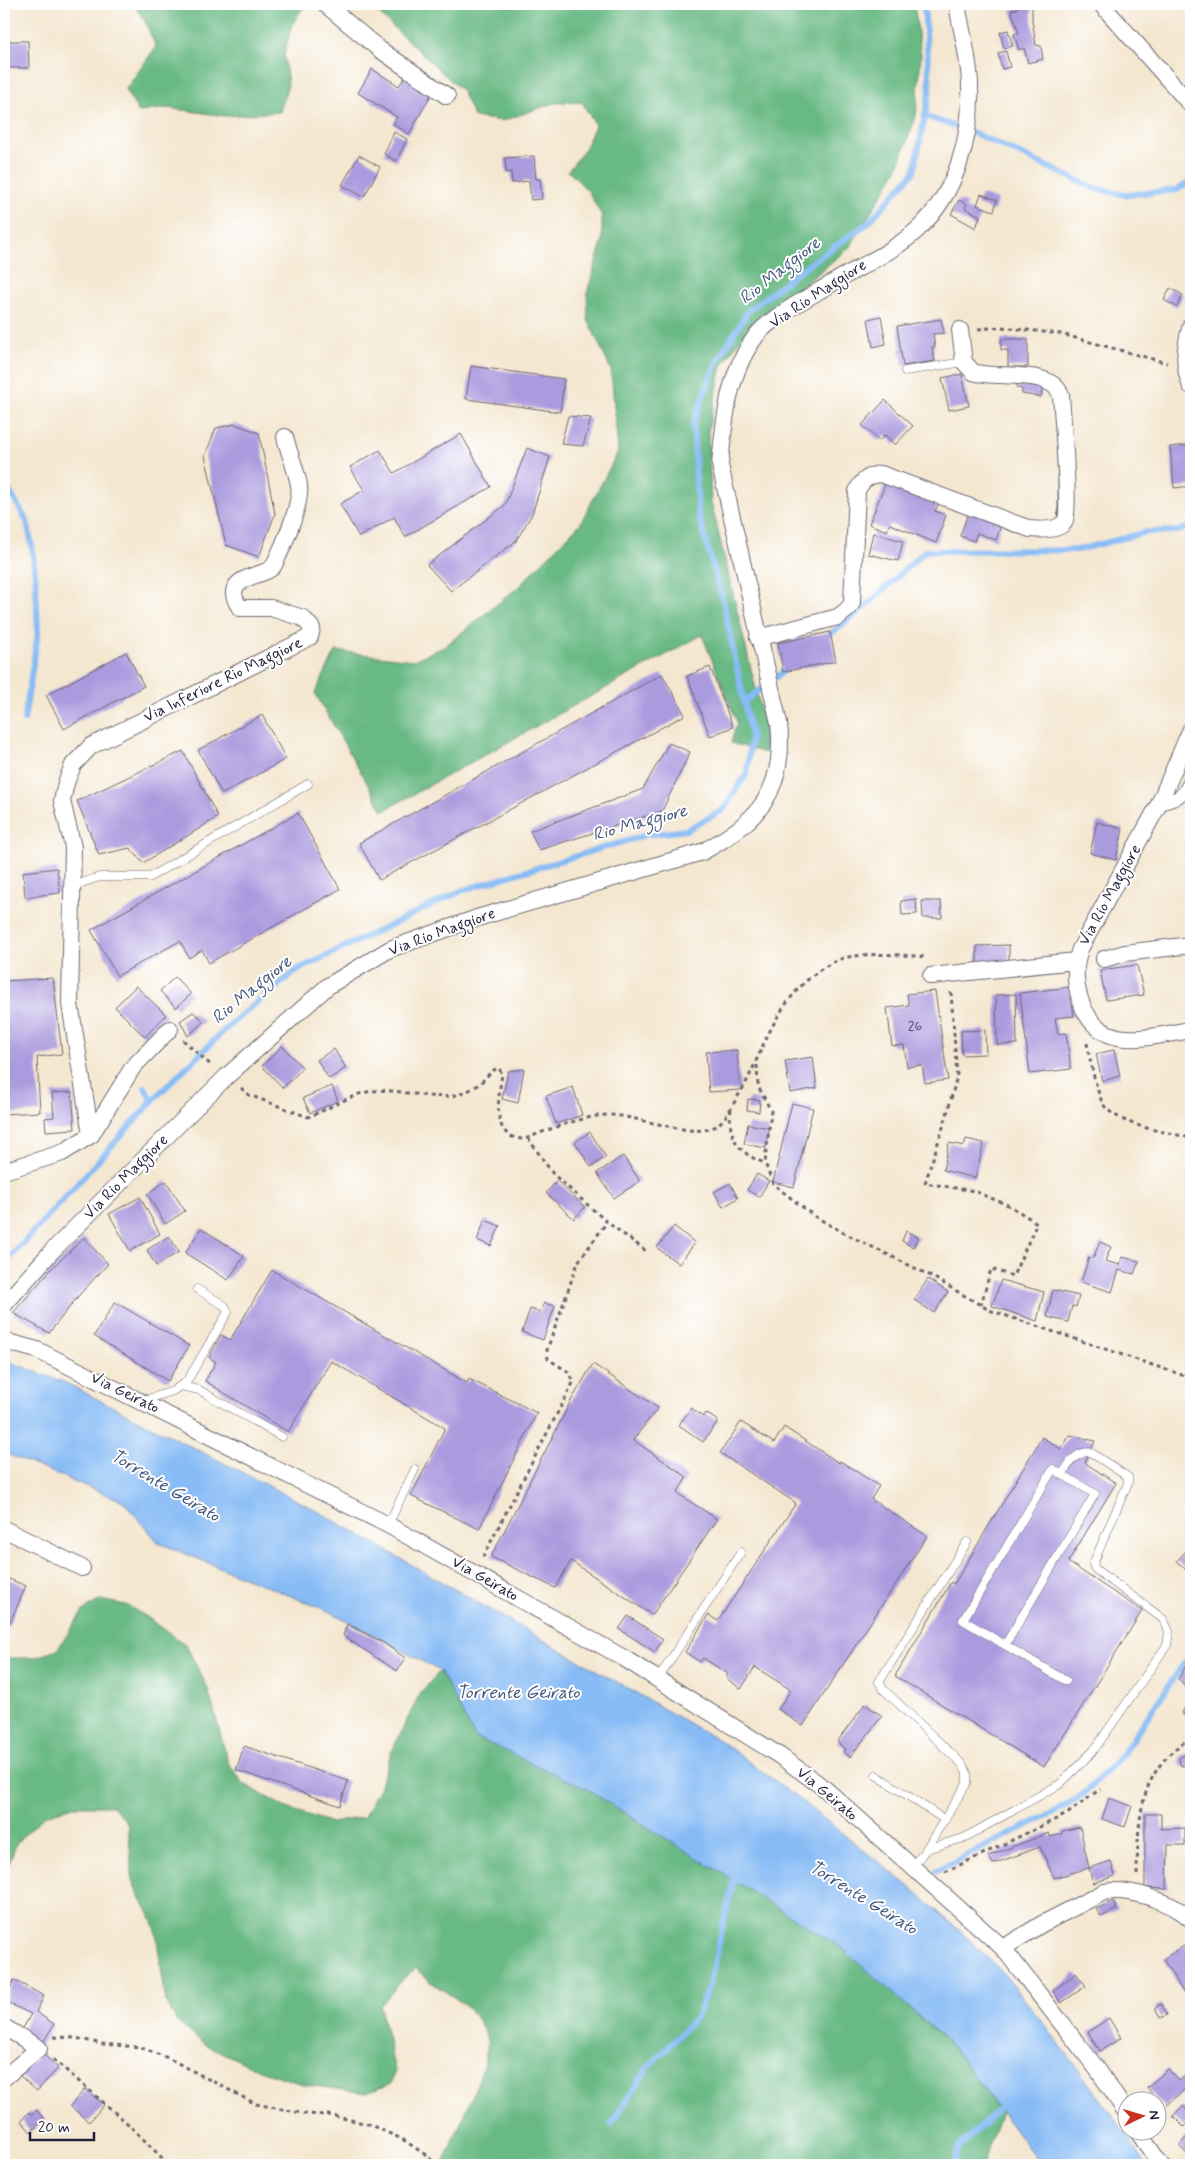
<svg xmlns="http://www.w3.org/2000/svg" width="1195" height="2169" font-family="Mynerve,sans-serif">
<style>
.forest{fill:#69b984;stroke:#466e60}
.water{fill:#87bbf5;stroke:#546e98}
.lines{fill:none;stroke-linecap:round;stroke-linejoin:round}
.stream{stroke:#87bbf5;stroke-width:6}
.building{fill:#aa9ade}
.service-casing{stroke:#6c676f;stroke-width:9}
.pedestrian-casing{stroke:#6c676f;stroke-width:14}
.minor-casing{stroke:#6c676f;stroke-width:18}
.path{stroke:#6c676f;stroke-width:3;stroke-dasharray:4 4;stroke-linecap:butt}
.service{stroke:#fff;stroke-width:8}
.pedestrian{stroke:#fff;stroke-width:12}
.minor{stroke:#fff;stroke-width:16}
.labels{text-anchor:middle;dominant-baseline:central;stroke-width:4;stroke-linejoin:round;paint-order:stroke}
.number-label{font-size:14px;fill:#444064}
.street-label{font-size:16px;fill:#22223b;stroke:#fff}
.water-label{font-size:18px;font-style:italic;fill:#45587c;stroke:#fff}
</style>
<rect width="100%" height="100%" fill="#fff"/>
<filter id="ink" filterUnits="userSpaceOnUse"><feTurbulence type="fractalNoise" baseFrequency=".02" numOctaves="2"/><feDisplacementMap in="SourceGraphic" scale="10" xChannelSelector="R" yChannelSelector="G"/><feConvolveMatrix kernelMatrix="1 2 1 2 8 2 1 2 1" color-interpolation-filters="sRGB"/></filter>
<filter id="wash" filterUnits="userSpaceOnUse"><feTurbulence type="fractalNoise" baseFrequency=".0096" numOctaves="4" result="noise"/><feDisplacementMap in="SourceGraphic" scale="20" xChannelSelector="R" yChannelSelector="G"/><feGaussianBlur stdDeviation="1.12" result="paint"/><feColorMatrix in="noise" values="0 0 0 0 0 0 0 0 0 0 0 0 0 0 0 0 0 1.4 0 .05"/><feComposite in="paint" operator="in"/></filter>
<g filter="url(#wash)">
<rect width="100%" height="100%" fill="#f4e7d0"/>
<!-- forest -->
<g class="forest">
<polygon points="133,4 305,4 291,27 284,56 288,84 280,112 225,116 168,108 139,112 125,90 156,47 145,21"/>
<polygon points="363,4 914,4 921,55 916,116 897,170 849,248 795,292 751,323 722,366 708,431 711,502 764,723 766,753 731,743 737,722 702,635 383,811 315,693 336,651 413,660 444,647 516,589 580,524 618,452 611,370 588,320 587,293 602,242 602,216 588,191 568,171 585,149 595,125 582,102 554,103 502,121 474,117 462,91 374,9"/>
<path d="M100 1600 126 1605 147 1617 186 1645 208 1689 228 1762 243 1783 284 1807 332 1823 364 1817 379 1788 392 1751 420 1693 440 1671 475 1737 585 1788 842 1948 951 2045 1001 2113 982 2165H442C452 2142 491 2062 487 2040 485 2034 481 2025 477 2019 463 1997 433 1989 416 1968L405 1977 380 2006 395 2070 392 2083 367 2093 306 2085 259 2070 206 2045 177 2022 166 2002 155 1926 133 1883 128 1824 113 1806H73L44 1816 17 1842 4 1878V1656L8 1658H33L57 1650 83 1611Z"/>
</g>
<!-- water -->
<polygon class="water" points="4,1360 64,1382 314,1509 720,1741 782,1786 909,1886 960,1931 1004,1974 1065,2051 1132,2143 1146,2165 1041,2165 951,2045 842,1948 585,1788 475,1737 440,1671 333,1613 159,1543 123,1501 4,1453"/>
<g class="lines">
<!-- stream -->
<g class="stream">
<polyline points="925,116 976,134 1094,188 1125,195 1176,190 1191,182"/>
<polyline points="4,482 27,521 32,546 36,585 38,633 24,720"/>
<polyline points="824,639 866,606 925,551 1078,550 1147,532 1179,531 1191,526"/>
<polyline points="744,702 789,667"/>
<polyline points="145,1087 152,1102"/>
<polyline points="4,1264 159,1094 233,1022 297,970 463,890 646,835 686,830 723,810 747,773 751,736 724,605 698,514 693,424 716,363 748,311 797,273 868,223 914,172 930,90 924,4"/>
<polyline points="936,1871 1064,1807 1086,1792 1121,1756 1182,1666 1191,1656"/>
<polyline points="611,2124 647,2069 696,2017 710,1983 735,1873"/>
<polyline points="955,2165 958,2148 1004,2104"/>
</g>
</g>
<g id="blocks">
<!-- building -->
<g class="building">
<polygon points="1016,4 1036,4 1032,5 1032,20 1036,45 1041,46 1043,59 1028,63 1024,48 1019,50 1014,34 1019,33 1011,10 1017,9"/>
<polygon points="1008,30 1013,46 1004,48 1000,32"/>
<polygon points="8,41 28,41 29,68 8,68"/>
<polygon points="1006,51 1010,67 1002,69 998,53"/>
<polygon points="372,69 399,86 405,77 432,93 409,134 393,124 397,117 358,93"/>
<polygon points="394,132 407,139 396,161 384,154"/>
<polygon points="359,155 380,167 364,197 342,185"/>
<polygon points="534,156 536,179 540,179 542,199 531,200 529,181 512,183 511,172 506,173 505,158"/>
<polygon points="981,194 997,200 994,211 977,205"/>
<polygon points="959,200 967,204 965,208 980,216 976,228 951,214"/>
<polygon points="1170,288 1183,295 1177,307 1164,300"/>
<polygon points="881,316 886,344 873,347 868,319"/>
<polygon points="941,319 944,333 933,334 935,347 932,347 935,361 903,366 897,326"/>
<polygon points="1001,339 1028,339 1028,367 1008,367 1008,350 1001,350"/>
<polygon points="471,366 564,379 560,412 466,399"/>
<polygon points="962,374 969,406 949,410 942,378"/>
<polygon points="1016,381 1043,384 1041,397 1022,394 1022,389 1017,388"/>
<polygon points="885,400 913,426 895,445 885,435 879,441 862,425"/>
<polygon points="568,416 591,418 583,446 561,444"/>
<polygon points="235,424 259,433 275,514 259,557 226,545 205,456 216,428"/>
<polygon points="461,434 491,487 405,537 394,517 359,537 340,504 364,490 350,467 380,450 394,473"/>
<polygon points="1191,445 1191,486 1174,488 1170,447"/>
<polygon points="527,448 550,457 532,514 516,541 451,591 427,565 505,505"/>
<polygon points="886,482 939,503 935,511 946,515 936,543 890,524 887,531 869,524"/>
<polygon points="970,508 1002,522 996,540 977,533 974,541 960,536"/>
<polygon points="873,533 903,541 898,561 868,554"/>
<polygon points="830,632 836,661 783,672 778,643"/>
<polygon points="126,652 144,686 64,729 46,695"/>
<polygon points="710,667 733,727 710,736 687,676"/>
<polygon points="662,674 685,715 379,880 359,843"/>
<polygon points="262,715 286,759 222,794 198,750"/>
<polygon points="669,743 690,752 662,811 539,850 530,831 643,789"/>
<polygon points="183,751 218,817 143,863 130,848 99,855 77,801"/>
<polygon points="298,813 340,889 209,963 202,950 189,958 180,941 117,976 91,930"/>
<polygon points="1097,822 1123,829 1116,860 1090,853"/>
<polygon points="57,868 60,893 25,897 23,872"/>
<polygon points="916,899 917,914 902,915 901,901"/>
<polygon points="922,901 941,901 942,918 923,918"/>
<polygon points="1009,945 1009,964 977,965 977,946"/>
<polygon points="1137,965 1144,995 1106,1000 1100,970"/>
<polygon points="175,977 191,994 176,1008 160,991"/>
<polygon points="53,978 62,1054 37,1057 40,1112 4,1114 4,981"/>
<polygon points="136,986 166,1015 145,1037 115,1007"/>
<polygon points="1070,987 1074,1016 1055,1018 1058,1034 1066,1033 1071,1069 1030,1074 1020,993"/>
<polygon points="935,991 948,1080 925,1083 922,1065 907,1067 904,1045 892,1046 887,1008 909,1005 907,994"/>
<polygon points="1016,994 1017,1044 997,1045 996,995"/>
<polygon points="193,1012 204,1021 188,1036 180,1021"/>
<polygon points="985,1030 986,1054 962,1055 961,1031"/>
<polygon points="282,1046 303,1068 283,1088 262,1066"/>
<polygon points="334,1049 346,1068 329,1079 317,1060"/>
<polygon points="737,1050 740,1090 709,1092 706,1052"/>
<polygon points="1114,1050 1120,1076 1102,1081 1096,1054"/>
<polygon points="813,1057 817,1088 790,1093 785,1061"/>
<polygon points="524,1069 518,1103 502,1099 508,1071"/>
<polygon points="332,1086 338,1101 310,1113 303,1098"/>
<polygon points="573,1087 582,1115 556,1124 546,1096"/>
<polygon points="72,1092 75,1129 46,1131 45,1118 54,1117 52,1093"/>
<polygon points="748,1099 760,1100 759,1112 747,1110"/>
<polygon points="792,1103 813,1108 794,1187 773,1182"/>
<polygon points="748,1124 769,1128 766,1148 744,1144"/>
<polygon points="590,1132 606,1157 591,1167 575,1142"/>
<polygon points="966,1139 984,1143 975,1178 943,1170 949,1143 964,1146"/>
<polygon points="623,1156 640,1181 614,1198 597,1173"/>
<polygon points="757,1174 769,1181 759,1197 747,1190"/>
<polygon points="166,1181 185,1211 165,1224 147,1194"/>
<polygon points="557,1181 585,1207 574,1219 546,1193"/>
<polygon points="730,1183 738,1198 723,1207 714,1192"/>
<polygon points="140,1197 160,1234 130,1251 109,1214"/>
<polygon points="485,1220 500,1226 491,1246 477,1240"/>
<polygon points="674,1226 695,1243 679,1264 657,1248"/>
<polygon points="201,1228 244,1256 228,1280 185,1253"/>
<polygon points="906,1231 918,1237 913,1247 902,1241"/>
<polygon points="169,1236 179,1252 156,1266 147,1250"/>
<polygon points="84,1238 108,1264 80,1294 49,1333 13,1313 52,1268"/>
<polygon points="1100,1242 1111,1247 1105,1261 1120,1265 1122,1257 1139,1261 1134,1274 1119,1270 1112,1292 1081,1282 1089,1257 1093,1258"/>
<polygon points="272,1270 467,1383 469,1379 537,1413 479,1529 411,1496 445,1428 331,1361 288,1432 205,1381 216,1362 209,1357 221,1335 230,1340"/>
<polygon points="928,1279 948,1292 934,1313 914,1300"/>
<polygon points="1001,1280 1044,1292 1037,1321 992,1306"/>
<polygon points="1053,1290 1079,1296 1076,1307 1072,1306 1068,1322 1047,1317"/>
<polygon points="115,1302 189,1346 168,1381 94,1336"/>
<polygon points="544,1303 555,1306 543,1340 522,1332 530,1309 540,1312"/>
<polygon points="593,1364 658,1408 633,1440 687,1477 677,1493 717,1519 652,1615 571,1561 555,1588 491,1557 572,1399"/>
<polygon points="691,1408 703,1417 706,1413 718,1421 703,1442 679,1425"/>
<polygon points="741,1422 774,1443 784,1427 839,1463 840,1461 879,1486 871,1499 927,1536 803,1726 778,1709 791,1690 755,1667 741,1689 726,1678 728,1674 703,1658 700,1662 685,1652 708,1615 718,1621 796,1503 720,1453"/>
<polygon points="1070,1435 1095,1441 1085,1463 1116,1483 1068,1562 1142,1611 1044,1767 895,1676 951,1582 954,1584 1042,1437 1061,1449"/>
<polygon points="1187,1550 1191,1554 1191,1575 1177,1561"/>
<polygon points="4,1577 26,1586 8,1627 4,1625"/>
<polygon points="628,1616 663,1639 655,1652 619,1629"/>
<polygon points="347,1624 384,1643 405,1658 397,1671 343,1636"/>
<polygon points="1185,1667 1191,1675 1191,1693 1178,1679"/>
<polygon points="1191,1696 1191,1718 1182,1713"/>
<polygon points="865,1704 882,1716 850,1757 843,1751 845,1749 837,1742"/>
<polygon points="244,1746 348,1781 340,1806 236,1770"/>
<polygon points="1191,1751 1191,1769 1180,1765 1179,1758"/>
<polygon points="1109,1798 1132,1806 1125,1827 1102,1819"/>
<polygon points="1145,1814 1161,1814 1161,1829 1185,1828 1185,1845 1168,1845 1167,1889 1145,1888"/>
<polygon points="1080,1827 1089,1868 1054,1878 1040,1847 993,1864 988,1856 1049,1833 1050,1837 1062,1834 1062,1831"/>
<polygon points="1111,1861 1115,1876 1093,1883 1089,1868"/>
<polygon points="1113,1901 1117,1909 1101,1917 1096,1909"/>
<polygon points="1189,1943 1191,1947 1190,2004 1163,1959"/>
<polygon points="1076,1973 1086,1986 1061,2003 1053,1991"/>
<polygon points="14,1980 44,1996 36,2012 54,2024 41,2046 21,2032 31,2014 4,2001"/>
<polygon points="1162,2004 1167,2015 1160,2018 1155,2007"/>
<polygon points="1109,2018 1121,2038 1100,2051 1088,2032"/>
<polygon points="41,2052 58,2068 37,2091 20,2076"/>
<polygon points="1168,2069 1179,2081 1191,2071 1191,2084 1164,2108 1147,2088"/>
<polygon points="85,2089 104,2105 89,2122 70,2106"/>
<polygon points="1183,2106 1191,2115 1191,2119 1184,2127 1173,2116"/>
<polygon points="36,2110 45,2119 31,2132 21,2121 29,2112 32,2115"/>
<polygon points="1191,2132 1191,2158 1179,2146"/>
</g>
</g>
</g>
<g filter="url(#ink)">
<use href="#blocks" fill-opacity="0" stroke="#6c676f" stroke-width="1"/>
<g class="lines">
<defs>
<g id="service">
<polyline points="905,371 964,362"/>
<polyline points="73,886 99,877 150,877 308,784"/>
<polyline points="181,1386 199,1390 282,1437"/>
<polyline points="147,1404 151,1398 173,1391 187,1381 228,1312 225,1306 197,1289"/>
<polygon points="1053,1469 1095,1494 1005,1645 963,1620"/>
<polyline points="388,1525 415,1469"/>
<polyline points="1005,1645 1066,1681"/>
<polyline points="658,1679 741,1552"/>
<polyline points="876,1775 945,1820"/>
<polyline points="926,1849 967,1783 967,1773 962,1764 883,1689 879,1682 967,1542"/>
<path d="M913 1866 926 1849 964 1838 1060 1784 1094 1750 1167 1645 1169 1631 1163 1619 1095 1569 1093 1564 1128 1483V1477L1090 1452C1075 1452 1069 1463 1062 1475"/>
</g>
<path id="pedestrian" d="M1159 804C1177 800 1184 796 1191 778"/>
<g id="minor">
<polyline points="325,4 379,49 447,96"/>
<polyline points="1101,4 1191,105"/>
<path d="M1191 325C1185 346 1182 365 1191 386"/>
<path d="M758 638 838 617 848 609 852 603 857 491C862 480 869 475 881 474L1030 529C1040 530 1056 531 1064 523 1071 515 1062 412 1061 395 1050 367 998 380 973 372L964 362 960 330"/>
<path d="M1191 729 1159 804 1080 949C1074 966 1075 985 1081 1002 1100 1055 1149 1036 1191 1030"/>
<polyline points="1104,959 1125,953 1191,945"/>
<polyline points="931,976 1076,961"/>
<path d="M91 1135 70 1004 73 847 62 801 66 783 73 765 91 746 310 637 312 628 303 618 271 608H240C217 574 268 578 274 565 283 547 302 504 299 485 296 469 289 453 285 437"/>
<polyline points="4,1171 62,1153 91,1135 133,1067 170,1029"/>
<path d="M4 1305 52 1251 226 1077 328 986 390 949 477 918 702 852C759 822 786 790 779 723L720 465C724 420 728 373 756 336 770 317 813 295 834 282 861 266 893 252 917 230 956 194 972 138 970 86 970 61 961 29 957 4"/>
<polyline points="4,1341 37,1350 388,1525 622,1657 780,1756 824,1788 1003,1948 1098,2070 1128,2115"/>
<polyline points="4,1529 82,1568"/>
<path d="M1003 1948 1042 1924 1104 1892C1129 1887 1172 1902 1191 1919"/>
<polyline points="4,2027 39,2048 4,2078"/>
<polyline points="1138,2132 1161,2165"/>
</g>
</defs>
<!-- service casing -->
<use href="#service" class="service-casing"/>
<!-- pedestrian casing -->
<use href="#pedestrian" class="pedestrian-casing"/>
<!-- minor casing -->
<use href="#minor" class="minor-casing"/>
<!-- path -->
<g class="path">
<polyline points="978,329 1001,327 1061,334 1167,363"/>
<polyline points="951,992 957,1076 946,1118 925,1183 974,1191 1010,1206 1037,1223 1013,1276 991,1269 981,1305"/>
<polyline points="183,1040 212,1066"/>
<path d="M1087 1043C1089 1056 1098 1102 1107 1109 1128 1128 1164 1131 1191 1138"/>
<polyline points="757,1065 758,1086 771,1111 765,1163 773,1184 814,1216 844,1233 931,1276 989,1310 1191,1378"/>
<path d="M241 1088 249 1095 308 1117C329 1109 351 1094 372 1091 401 1088 429 1101 457 1095 464 1093 472 1089 478 1085 485 1080 490 1070 499 1068L502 1074C499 1096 489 1140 525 1139 547 1130 588 1114 612 1115 626 1116 639 1120 653 1123 671 1126 699 1136 716 1126 727 1119 733 1103 740 1093 752 1074 758 1054 768 1035 782 1005 805 975 836 961 856 951 904 955 926 957"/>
<path d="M731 1109C727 1136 738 1154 765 1163"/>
<polyline points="528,1138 553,1174 607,1222 646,1251"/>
<polyline points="483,1557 574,1381 567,1371 548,1359 547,1350 578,1262 607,1222"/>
<polyline points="945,1872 1067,1814 1100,1789"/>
<path d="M1137 1875C1138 1820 1138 1769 1191 1738"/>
<polyline points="54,2037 76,2038 102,2044 139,2047 168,2058 256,2104 306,2114 329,2115 368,2124 402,2139 426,2155 437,2165"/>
<polyline points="53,2059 126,2122 169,2165"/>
</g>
<!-- service -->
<use href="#service" class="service"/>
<!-- pedestrian -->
<use href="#pedestrian" class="pedestrian"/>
<!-- minor -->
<use href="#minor" class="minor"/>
</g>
</g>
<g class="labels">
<!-- number labels -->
<g class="number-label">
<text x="915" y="1026">26</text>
</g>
<!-- street labels -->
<g class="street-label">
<text transform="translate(818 294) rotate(-33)">Via Rio Maggiore</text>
<text transform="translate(223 680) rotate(-26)">Via Inferiore Rio Maggiore</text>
<text transform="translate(1110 895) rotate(-61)">Via Rio Maggiore</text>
<text transform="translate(442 932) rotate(-20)">Via Rio Maggiore</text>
<text transform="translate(126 1177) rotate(-45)">Via Rio Maggiore</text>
<text transform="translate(125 1393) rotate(26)">Via Geirato</text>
<text transform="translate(485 1579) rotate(30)">Via Geirato</text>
<text transform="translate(827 1794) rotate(40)">Via Geirato</text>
</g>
<!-- water labels -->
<g class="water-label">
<text transform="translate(780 271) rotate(-38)">Rio Maggiore</text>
<text transform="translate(640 823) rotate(-15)">Rio Maggiore</text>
<text transform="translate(252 990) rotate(-39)">Rio Maggiore</text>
<text transform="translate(165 1486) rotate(31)">Torrente Geirato</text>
<text x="518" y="1693">Torrente Geirato</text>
<text transform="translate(863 1898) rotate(32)">Torrente Geirato</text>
</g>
</g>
<!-- margin -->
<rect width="1195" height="2169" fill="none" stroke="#fff" stroke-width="20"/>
<!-- north arrow -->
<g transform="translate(1142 2116) rotate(85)"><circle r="24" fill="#ffffff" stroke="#a7a7b1"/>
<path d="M0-4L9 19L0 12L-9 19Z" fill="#c8321e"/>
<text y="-8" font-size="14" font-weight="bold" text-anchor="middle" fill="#22223b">N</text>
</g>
<!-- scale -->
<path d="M30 2132v8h64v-8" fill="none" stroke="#22223b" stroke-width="2.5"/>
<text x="38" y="2132" font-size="15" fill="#22223b" stroke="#ffffff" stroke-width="4" paint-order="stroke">20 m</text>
</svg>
